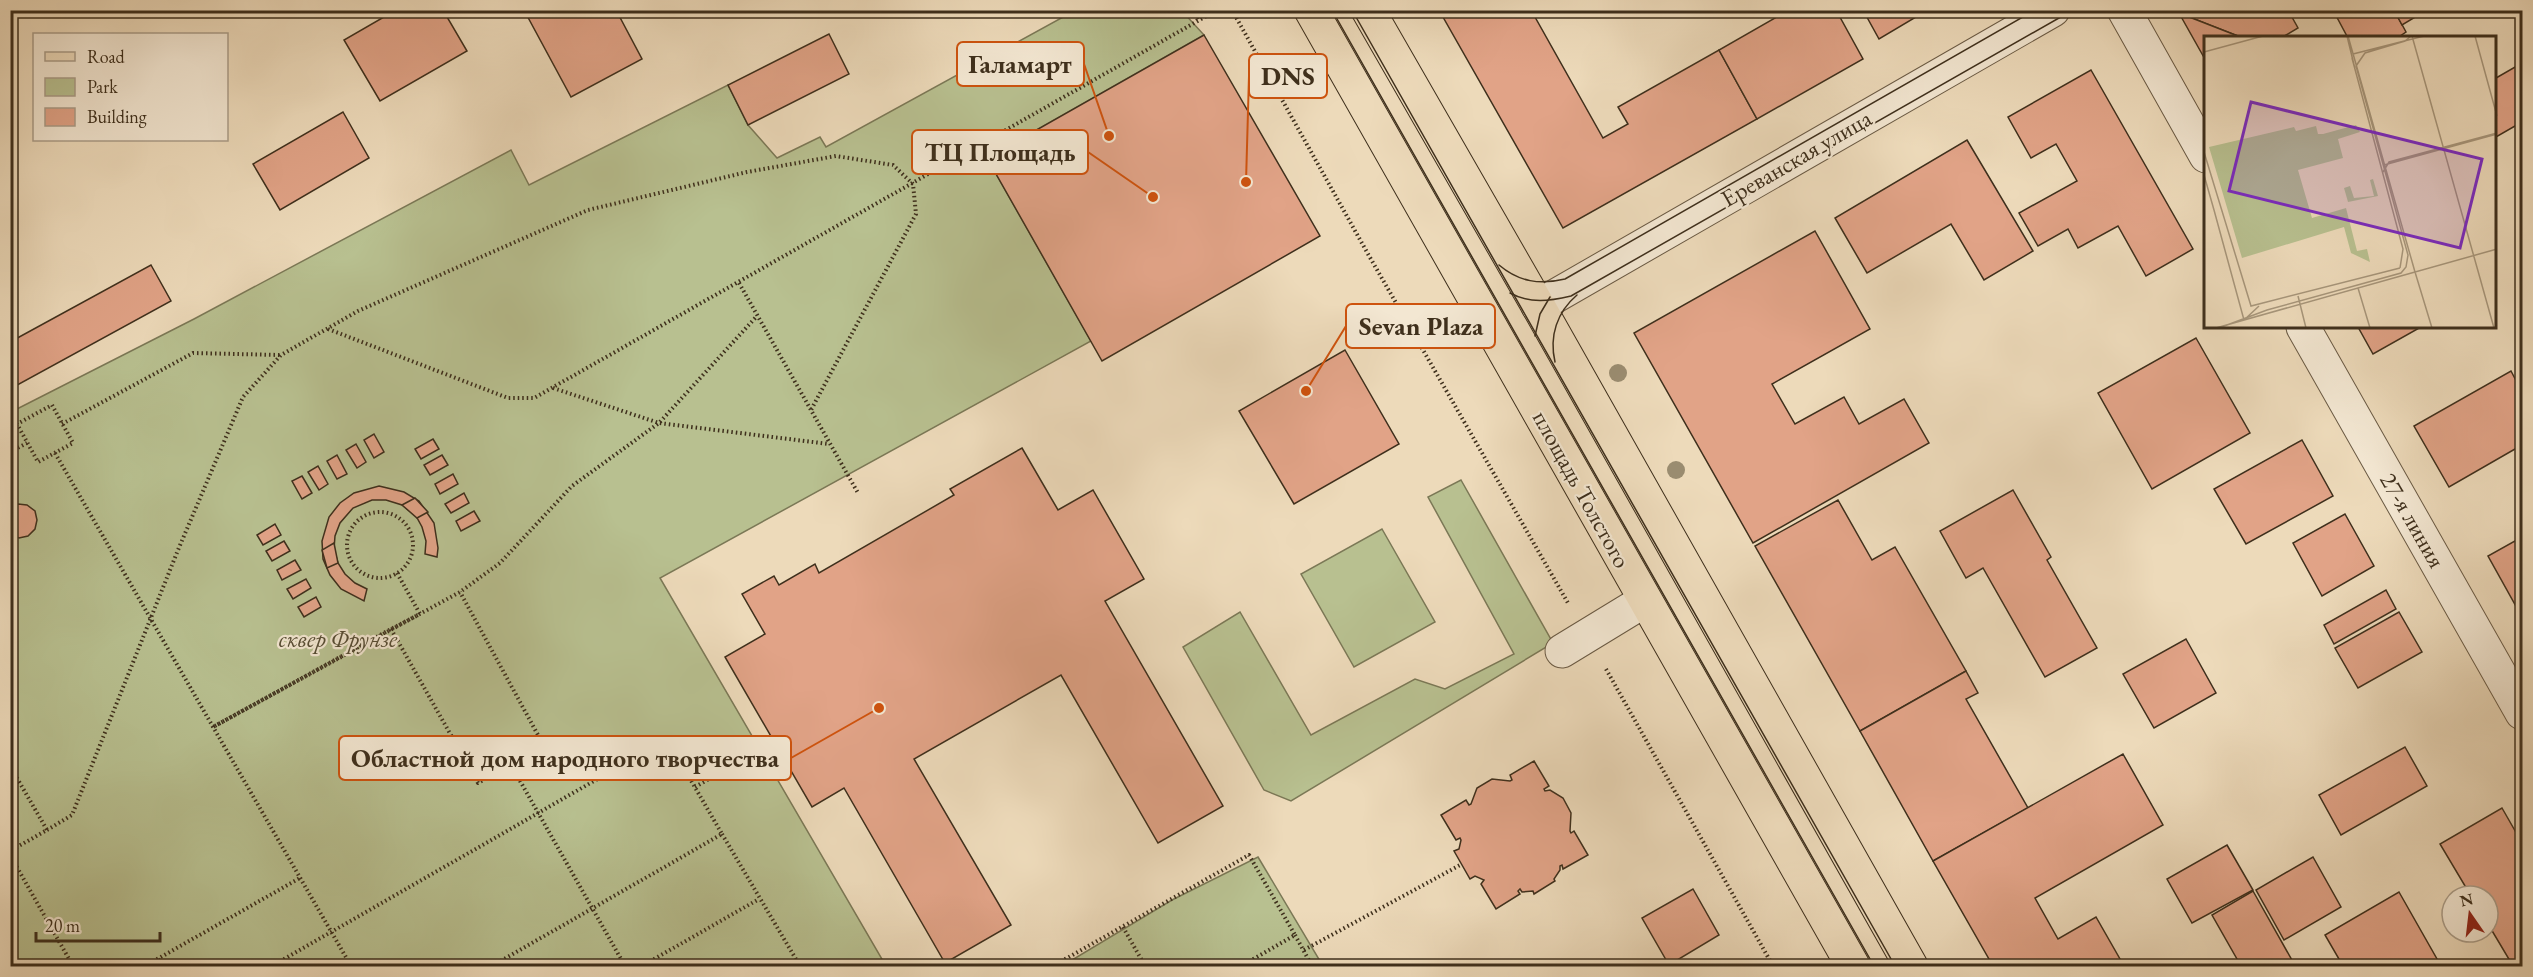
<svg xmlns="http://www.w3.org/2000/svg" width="2533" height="977" font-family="'EB Garamond',serif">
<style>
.green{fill:#b8c090;stroke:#7b7856;stroke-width:1.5}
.building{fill:#e1a387;stroke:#3e2f1c;stroke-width:1.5}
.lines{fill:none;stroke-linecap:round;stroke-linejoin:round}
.minor-casing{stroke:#6a5a44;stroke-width:35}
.major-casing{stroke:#3e2f1c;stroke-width:35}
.path{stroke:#3e2f1c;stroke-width:4;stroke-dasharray:1.5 3;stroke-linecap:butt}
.minor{stroke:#f3e7d2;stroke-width:33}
.major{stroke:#eddaba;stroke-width:33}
.tram{stroke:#3e2f1c;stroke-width:1.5}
.tree{fill:#9a8c70}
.labels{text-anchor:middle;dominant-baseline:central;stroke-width:4.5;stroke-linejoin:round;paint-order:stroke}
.street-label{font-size:24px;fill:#3e2f1c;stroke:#f3e7d2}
.park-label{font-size:24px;font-style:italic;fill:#564c33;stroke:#f3e7d2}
.inset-road{fill:none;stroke:#a7967b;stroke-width:1.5}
.view{fill:#7b2cbf;fill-opacity:0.15;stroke:#7b2cbf;stroke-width:3}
.inset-edge{fill:none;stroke:#3e2f1c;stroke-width:3}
.leader{fill:none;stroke:#ce530e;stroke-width:2}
.callout-dot{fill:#ce530e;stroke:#f3e7d2;stroke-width:2}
.callout{fill:#f3e7d2;stroke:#ce530e;stroke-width:2}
.callout-label{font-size:26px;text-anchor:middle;font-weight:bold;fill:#3e2f1c}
</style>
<rect width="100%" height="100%" fill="#eddaba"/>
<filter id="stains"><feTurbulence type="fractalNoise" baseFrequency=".00333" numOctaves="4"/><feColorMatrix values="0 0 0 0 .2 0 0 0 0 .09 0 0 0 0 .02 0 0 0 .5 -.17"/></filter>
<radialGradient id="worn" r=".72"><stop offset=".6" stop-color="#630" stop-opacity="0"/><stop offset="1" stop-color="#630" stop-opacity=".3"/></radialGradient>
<!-- green -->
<g class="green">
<polygon points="1074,11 1182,11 1204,35 987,158 1091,341 660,578 886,966 11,966 11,412 194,319 511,150 529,185 728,85 748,125 777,158 820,137 826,147"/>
<polygon points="1461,480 1553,643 1291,801 1264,790 1183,647 1240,612 1311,735 1415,679 1445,689 1514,654 1428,497"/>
<polygon points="1382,529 1435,622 1354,667 1301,574"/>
<polygon points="1258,857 1323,966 1062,966 1172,900"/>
</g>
<!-- building -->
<g class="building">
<polygon points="396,10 443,10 467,51 380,101 344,40"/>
<polygon points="524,10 616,10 642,59 571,97"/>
<polygon points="1439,10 1531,10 1603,138 1628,124 1618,107 1719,50 1757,119 1563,228"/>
<polygon points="1789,10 1836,10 1863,59 1757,119 1719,50"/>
<polygon points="1863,10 1912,10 1916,17 1879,39"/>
<polygon points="2183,10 2288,10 2298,28 2281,38 2243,38 2179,13"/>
<polygon points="2333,10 2394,10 2406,32 2397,38 2348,38"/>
<polygon points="2394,10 2427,10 2402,25"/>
<polygon points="2179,13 2243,38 2206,38 2206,61"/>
<polygon points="829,34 849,74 748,125 728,85"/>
<polygon points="1204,35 1320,236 1102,361 987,158"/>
<polygon points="2522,63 2522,122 2496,137 2496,78"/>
<polygon points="2091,70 2193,249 2146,276 2118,226 2078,248 2068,229 2038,246 2019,213 2077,181 2056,144 2031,158 2008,117"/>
<polygon points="343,112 369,158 280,210 253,164"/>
<polygon points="1967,140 2033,251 1984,280 1951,224 1867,273 1835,218"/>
<polygon points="1815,231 1870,329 1772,384 1795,424 1844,397 1859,424 1904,399 1929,443 1753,543 1634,333"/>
<polygon points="151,265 171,301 10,389 10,342"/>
<polygon points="2358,327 2421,327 2373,354"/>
<polygon points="2196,338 2250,433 2152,489 2098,393"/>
<polygon points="1345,350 1399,444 1294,504 1239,411"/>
<polygon points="2511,371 2522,392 2522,445 2449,487 2414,426"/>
<polygon points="374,434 384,452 374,458 364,440"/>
<polygon points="433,439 439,449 421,459 415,449"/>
<polygon points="2302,440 2333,496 2246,544 2214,489"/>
<polygon points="356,444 366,462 357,468 346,450"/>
<polygon points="1022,448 1058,510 1093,490 1144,579 1105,601 1223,806 1158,843 1061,675 914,759 1011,925 945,963 844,788 812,807 725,657 765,634 742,594 774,576 779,585 815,564 819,573 954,495 950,489"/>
<polygon points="337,455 347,474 337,479 327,461"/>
<polygon points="442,455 448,465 430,475 424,465"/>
<polygon points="318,466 328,484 319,490 308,472"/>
<polygon points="453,474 458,484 440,494 435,484"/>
<polygon points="302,476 312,493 302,499 292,481"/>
<polygon points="379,486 404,492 419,501 434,523 438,548 437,557 425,554 426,541 422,527 416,516 402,505 386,500 372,500 353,508 340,523 335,536 334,549 338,563 345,574 355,583 367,589 364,601 341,589 330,575 323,559 322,541 329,517 340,503 354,493"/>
<polygon points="2013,490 2051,557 2047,560 2097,648 2045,677 1983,568 1966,578 1940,531"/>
<polygon points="464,493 469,503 451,513 445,504"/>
<polygon points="415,498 428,512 417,518 402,505"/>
<polygon points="1838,500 1872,560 1895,547 1966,671 1860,731 1755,546"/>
<polygon points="18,504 27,505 35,511 37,520 35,529 28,536 19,538 10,534 10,508"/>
<polygon points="474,511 480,521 461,531 456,521"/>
<polygon points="2345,514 2374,566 2322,596 2293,543"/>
<polygon points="275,524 281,535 263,545 257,535"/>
<polygon points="2522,537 2522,617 2488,556"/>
<polygon points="284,541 290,551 272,561 266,551"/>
<polygon points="334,543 338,563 327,568 322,550"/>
<polygon points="295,560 301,570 282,580 277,570"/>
<polygon points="306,579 311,588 293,599 287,589"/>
<polygon points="2386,590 2396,609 2334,644 2324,625"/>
<polygon points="316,597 321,607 304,617 298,607"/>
<polygon points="2399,612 2422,652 2358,688 2335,648"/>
<polygon points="2186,639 2216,693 2154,728 2123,674"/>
<polygon points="1966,671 1978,693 1966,699 2028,808 1933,861 1860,731"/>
<polygon points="2405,747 2427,786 2341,835 2319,795"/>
<polygon points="2123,754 2163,825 2035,898 2058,939 2096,917 2124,966 1993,966 1933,861"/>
<polygon points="1534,761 1549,786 1544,789 1545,791 1550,790 1563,798 1571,813 1570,831 1571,833 1574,831 1588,855 1563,869 1562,865 1560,866 1560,870 1554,879 1555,881 1534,894 1533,891 1522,892 1520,889 1518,891 1520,894 1496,909 1481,884 1484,880 1475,876 1470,879 1454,851 1459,849 1461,840 1460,838 1456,840 1441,815 1466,800 1469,805 1471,804 1477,788 1492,779 1510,781 1512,780 1510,775"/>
<polygon points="2502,808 2522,843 2522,966 2513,966 2488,924 2488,896 2471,896 2440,844"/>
<polygon points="2227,845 2253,890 2192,923 2167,879"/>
<polygon points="2313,857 2341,907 2284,940 2256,890"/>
<polygon points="1693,889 1719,935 1669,965 1642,918"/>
<polygon points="2253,891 2293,962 2285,966 2241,966 2212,915"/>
<polygon points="2399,892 2441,966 2343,966 2325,935"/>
</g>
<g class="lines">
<defs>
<g id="minor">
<polyline points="2124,10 2206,156"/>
<polyline points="1538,306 2053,10"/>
<polyline points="2303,327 2522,713"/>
<polyline points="1562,651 1644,601"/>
</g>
<g id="major">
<polyline points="1311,10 1853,966"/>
<polyline points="1368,10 1541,311 1911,966"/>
</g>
</defs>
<!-- minor casing -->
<use href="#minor" class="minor-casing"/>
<!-- major casing -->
<use href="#major" class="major-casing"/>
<!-- path -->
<g class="path">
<polyline points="1193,10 1199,22"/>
<polyline points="1232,10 1368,254 1568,603"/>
<polyline points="739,283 858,493"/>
<polyline points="328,329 508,398 534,398 1217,10"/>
<polyline points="553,388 659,423 829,444"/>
<polygon points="52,405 73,443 38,462 17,424"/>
<polyline points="62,424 193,353 280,355"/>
<polyline points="10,452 27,443"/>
<polyline points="55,453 351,966"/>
<circle cx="380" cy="545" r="33"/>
<polyline points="397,573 420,614 391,629 213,727 460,592 500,563 572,486 659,423 757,316"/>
<polyline points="391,629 478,783 544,746 460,592"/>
<polyline points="1606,669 1773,966"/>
<polyline points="511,765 625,966"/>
<polyline points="10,766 47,830 10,851"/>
<polyline points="695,787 774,741"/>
<polyline points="47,830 72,815 178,550 243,397 281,355 358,311 588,210 747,172 836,156 893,165 913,184 916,214 811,410"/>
<polyline points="722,834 800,966"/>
<polyline points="10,855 73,966"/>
<polyline points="1123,927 1145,966"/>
<polyline points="1295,935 1312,966"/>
<polyline points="1304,950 1462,864"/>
<polyline points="158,959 163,966"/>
<polyline points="64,966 70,960"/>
<polyline points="145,966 300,878"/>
<polyline points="272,966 667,739 722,834 492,966"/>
<polyline points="642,966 759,899"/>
<polyline points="1053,966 1249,855 1295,935 1241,966"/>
</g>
<!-- minor -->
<use href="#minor" class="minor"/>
<!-- major -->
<use href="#major" class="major"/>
<!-- tram -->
<g class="tram">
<polyline points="1332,10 1874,966"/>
<polyline points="1352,10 1895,966"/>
<path d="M1499 265C1519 282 1540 285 1565 279L2035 10"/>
<path d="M1510 293C1530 304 1550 301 1571 296L2073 10"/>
<polyline points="1535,336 1540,314 1550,297"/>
<path d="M1555 362C1549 336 1557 312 1577 295"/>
</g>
</g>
<!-- trees -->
<g class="tree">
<circle cx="1618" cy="373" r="9"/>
<circle cx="1676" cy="470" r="9"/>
</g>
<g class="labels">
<!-- street labels -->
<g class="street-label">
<text transform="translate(1796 158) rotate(-30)">Ереванская улица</text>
<text transform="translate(1582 489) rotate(61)">площадь Толстого</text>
<text transform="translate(2413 520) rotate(60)">27-я линия</text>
</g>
<!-- park labels -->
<g class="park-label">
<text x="338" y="638">сквер Фрунзе</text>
</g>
</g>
<!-- overview -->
<g transform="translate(2204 36)">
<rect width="292" height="292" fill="#eddaba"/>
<path d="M152 89 156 96 134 103 139 122 94 134 108 182 142 172 153 215 163 213 166 226 147 217 140 191 38 222 5 111 90 91 92 95 112 90 114 98H119ZM169 143 174 160 144 166 140 152 146 150 150 162 170 160 166 144Z" fill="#b8c090"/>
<path class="inset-road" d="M143 0 151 33M144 0 211 236M208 0 290 292M271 0 293 80M0 16 59 0M149 18 220 0M148 22 199 213 196 232M0 116 47 270 196 232M180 129 293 98M179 136 185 126 293 97M0 139 10 174M10 174 40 284 211 236M154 252 166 292M94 260 102 292M12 292 40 284 55 270M15 292 63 274 197 237 202 231 204 219 152 30 161 17 201 5 207 0M228 292 211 236 293 213"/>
<path class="view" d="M47 66 278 123 256 212 25 155Z"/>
<rect width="292" height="292" class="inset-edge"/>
</g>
<!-- callouts -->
<path class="leader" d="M1109 136L1084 64M1246 182L1249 76M1153 197L1088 152M1306 391L1346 326M879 708L791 758"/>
<g class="callout-dot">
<circle cx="1109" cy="136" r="6"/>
<circle cx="1246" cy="182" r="6"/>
<circle cx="1153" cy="197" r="6"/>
<circle cx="1306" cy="391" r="6"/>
<circle cx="879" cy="708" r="6"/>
</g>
<g class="callout">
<rect x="957" y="42" width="127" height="44" rx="6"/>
<rect x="1249" y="54" width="78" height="44" rx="6"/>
<rect x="912" y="130" width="176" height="44" rx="6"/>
<rect x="1346" y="304" width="149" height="44" rx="6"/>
<rect x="339" y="736" width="452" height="44" rx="6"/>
</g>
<g class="callout-label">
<text x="1020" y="73">Галамарт</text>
<text x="1288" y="85">DNS</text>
<text x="1000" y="161">ТЦ Площадь</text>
<text x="1421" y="335">Sevan Plaza</text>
<text x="565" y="767">Областной дом народного творчества</text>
</g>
<!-- margin -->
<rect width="2533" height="977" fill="none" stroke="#eddaba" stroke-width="36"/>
<rect x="12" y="12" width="2509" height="953" fill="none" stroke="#3e2f1c" stroke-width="3"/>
<rect x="18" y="18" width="2497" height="941" fill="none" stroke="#3e2f1c" stroke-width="1.5"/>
<!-- legend -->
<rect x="33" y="33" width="195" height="108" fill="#f3e7d2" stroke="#ab9d89" stroke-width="1.5"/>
<rect x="45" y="52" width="30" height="9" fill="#eddaba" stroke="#ab9d89" stroke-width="1.5"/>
<text x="87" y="63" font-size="18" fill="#3e2f1c">Road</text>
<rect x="45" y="78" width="30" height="18" fill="#b8c090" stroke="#ab9d89" stroke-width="1.5"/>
<text x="87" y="93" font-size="18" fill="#3e2f1c">Park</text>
<rect x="45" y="108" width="30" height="18" fill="#e1a387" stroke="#ab9d89" stroke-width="1.5"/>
<text x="87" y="123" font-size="18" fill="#3e2f1c">Building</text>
<!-- north arrow -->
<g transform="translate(2470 914) rotate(346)"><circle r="28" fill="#f3e7d2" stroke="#ab9d89" stroke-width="1.5"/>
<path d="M0-4.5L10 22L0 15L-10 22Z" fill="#8f2418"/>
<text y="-9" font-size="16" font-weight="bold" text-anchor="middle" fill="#3e2f1c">N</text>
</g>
<!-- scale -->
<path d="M36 932v9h124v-9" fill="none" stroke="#3e2f1c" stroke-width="3"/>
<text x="45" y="932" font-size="18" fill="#3e2f1c" stroke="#f3e7d2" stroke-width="4.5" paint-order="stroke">20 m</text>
<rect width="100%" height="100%" filter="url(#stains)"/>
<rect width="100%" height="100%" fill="url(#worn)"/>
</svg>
